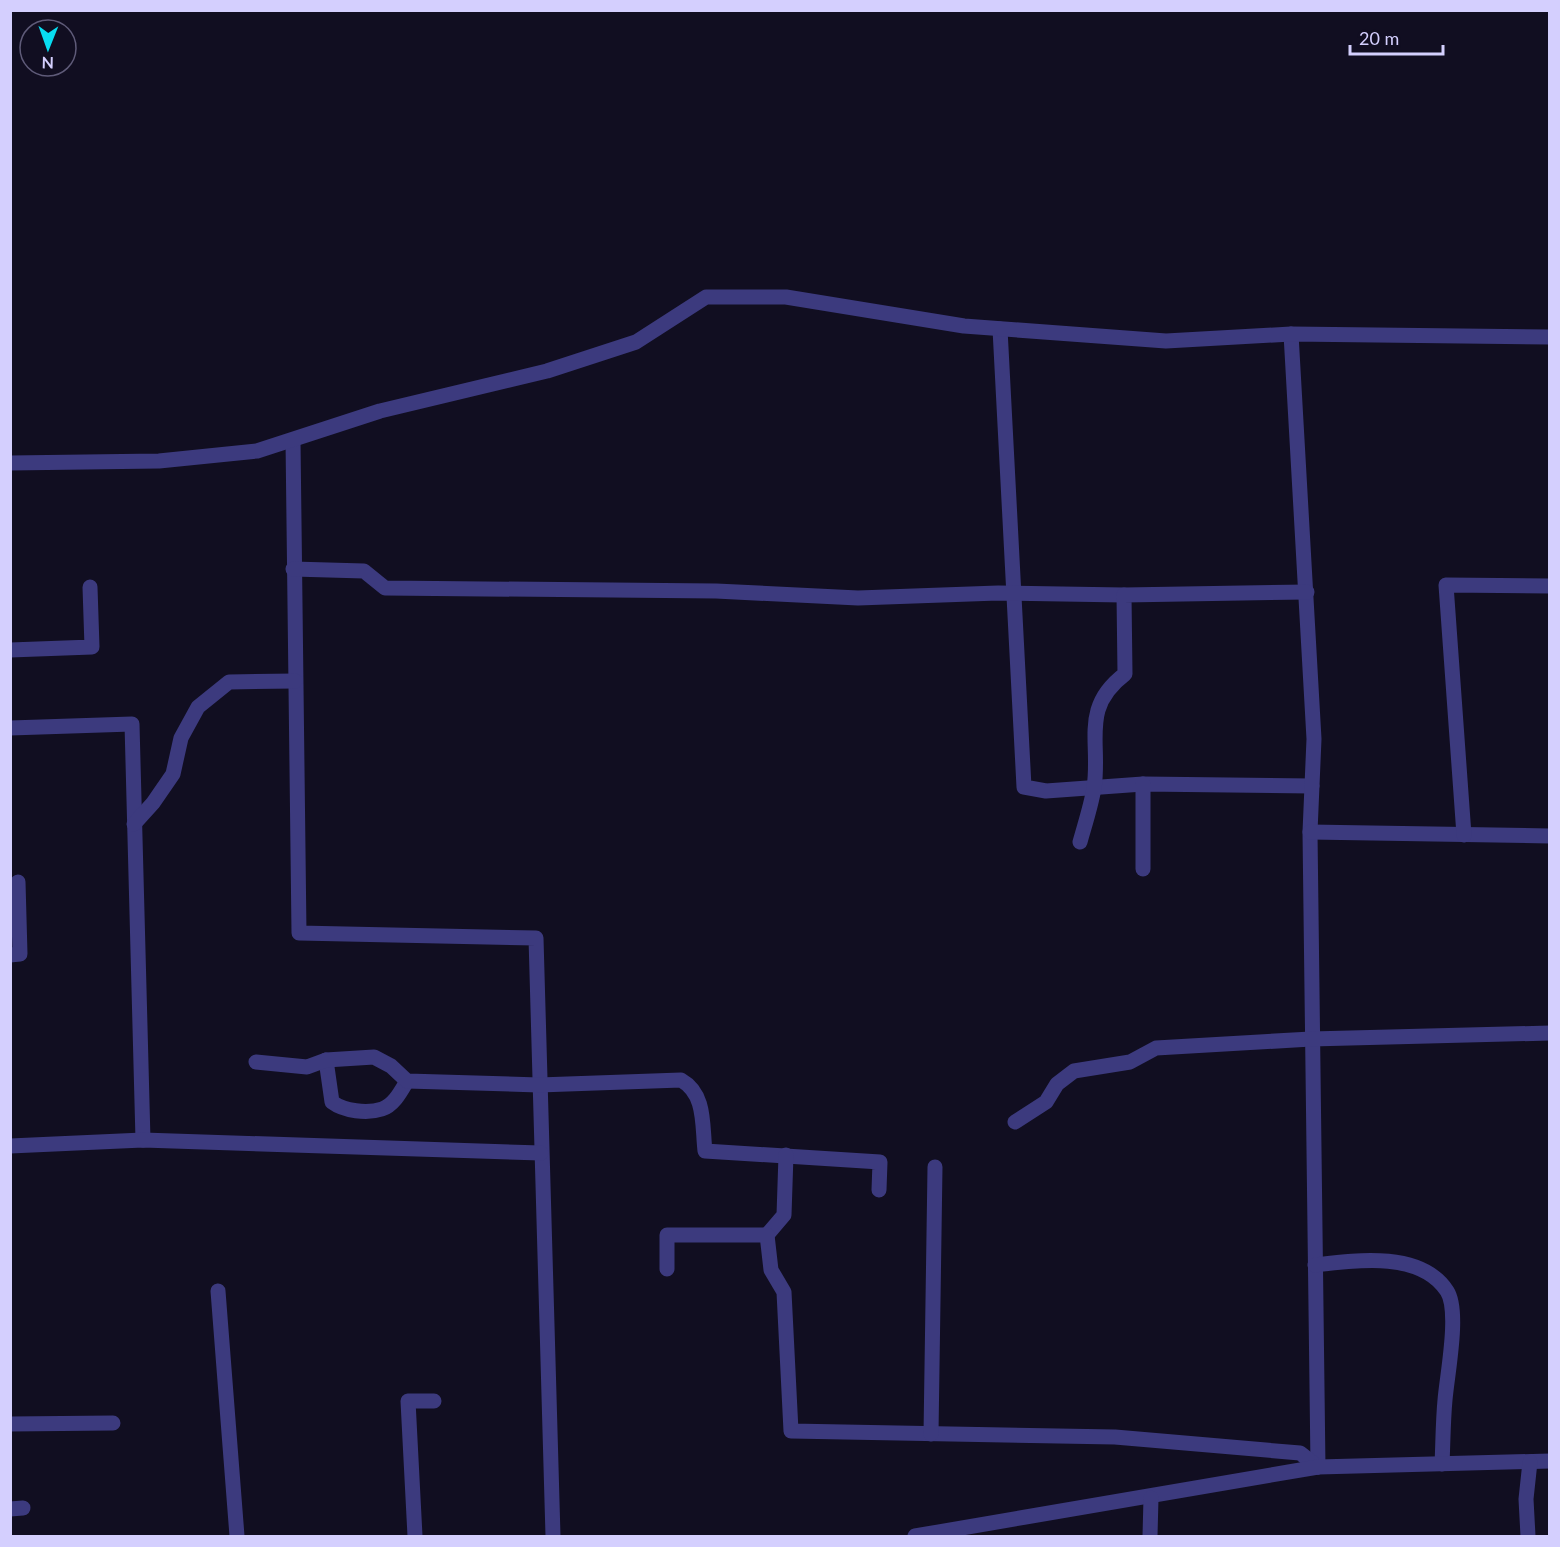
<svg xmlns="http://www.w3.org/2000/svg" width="1560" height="1547" font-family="Lato,sans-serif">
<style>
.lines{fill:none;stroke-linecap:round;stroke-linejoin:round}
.street{stroke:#3c3a7e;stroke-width:15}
</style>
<rect width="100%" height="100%" fill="#110e21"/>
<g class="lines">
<!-- street -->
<g class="street">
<polyline points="1000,329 1024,787 1046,791 1143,784 1312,786"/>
<polyline points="1291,334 1314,739 1310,832 1318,1467"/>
<polyline points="293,440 299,933 536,938 553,1536"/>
<polyline points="10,463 159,461 257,451 380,411 547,371 636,342 706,297 786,297 964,326 1166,341 1291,334 1550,337"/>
<polyline points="293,569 364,571 385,588 716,591 858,598 998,593 1124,595"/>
<polyline points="10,650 92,647 90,587"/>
<polyline points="10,728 132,724 143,1140"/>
<polyline points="1143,784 1143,869"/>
<polyline points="134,824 153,803 173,774 181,738 198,707 229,682 295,681"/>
<polyline points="1310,832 1550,836"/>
<polyline points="1464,835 1446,585 1550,586"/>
<path d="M1080 842C1085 824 1091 806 1094 788 1101 742 1080 708 1125 674L1124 595 1307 592"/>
<polyline points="10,955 20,954 18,882"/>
<path d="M326 1060 332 1102C344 1111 367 1114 382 1109 394 1105 401 1091 407 1081"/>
<path d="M256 1062 307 1067 326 1060 374 1057 391 1066 407 1081 539 1085 681 1080C706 1094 702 1125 705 1151L880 1162 879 1190"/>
<polyline points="1015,1122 1046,1102 1057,1084 1074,1071 1130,1062 1156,1048 1311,1039 1550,1033"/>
<polyline points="10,1146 143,1140 541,1153"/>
<polyline points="767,1235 784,1215 786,1155"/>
<path d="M1315 1265C1356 1260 1421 1251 1447 1291 1460 1311 1447 1375 1445 1400 1443 1421 1443 1443 1442 1464"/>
<polyline points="667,1269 667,1235 767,1235 771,1270 784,1292 791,1431 1115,1437 1300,1453 1318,1467"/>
<polyline points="218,1291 237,1536"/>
<polyline points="10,1424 113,1423"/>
<polyline points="931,1434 935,1167"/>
<polyline points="10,1509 23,1508"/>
<polyline points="415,1536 408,1401 434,1401"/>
<polyline points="915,1536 1318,1467 1550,1461"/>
<polyline points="1150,1536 1151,1498"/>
<polyline points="1528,1536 1526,1499 1530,1462"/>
</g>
</g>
<!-- border -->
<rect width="1560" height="1547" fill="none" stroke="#d4cffe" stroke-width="24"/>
<!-- north arrow -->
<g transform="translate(48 48) rotate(181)"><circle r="28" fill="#110e21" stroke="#5f5b79" stroke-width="1.5"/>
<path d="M0-4.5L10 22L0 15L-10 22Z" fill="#08ddf1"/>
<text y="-9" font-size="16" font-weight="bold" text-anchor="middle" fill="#d4cffe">N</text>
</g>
<!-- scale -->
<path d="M1350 45v9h93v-9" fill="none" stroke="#d4cffe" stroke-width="3"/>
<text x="1359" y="45" font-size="18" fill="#d4cffe" stroke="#110e21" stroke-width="4.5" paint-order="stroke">20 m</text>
</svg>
